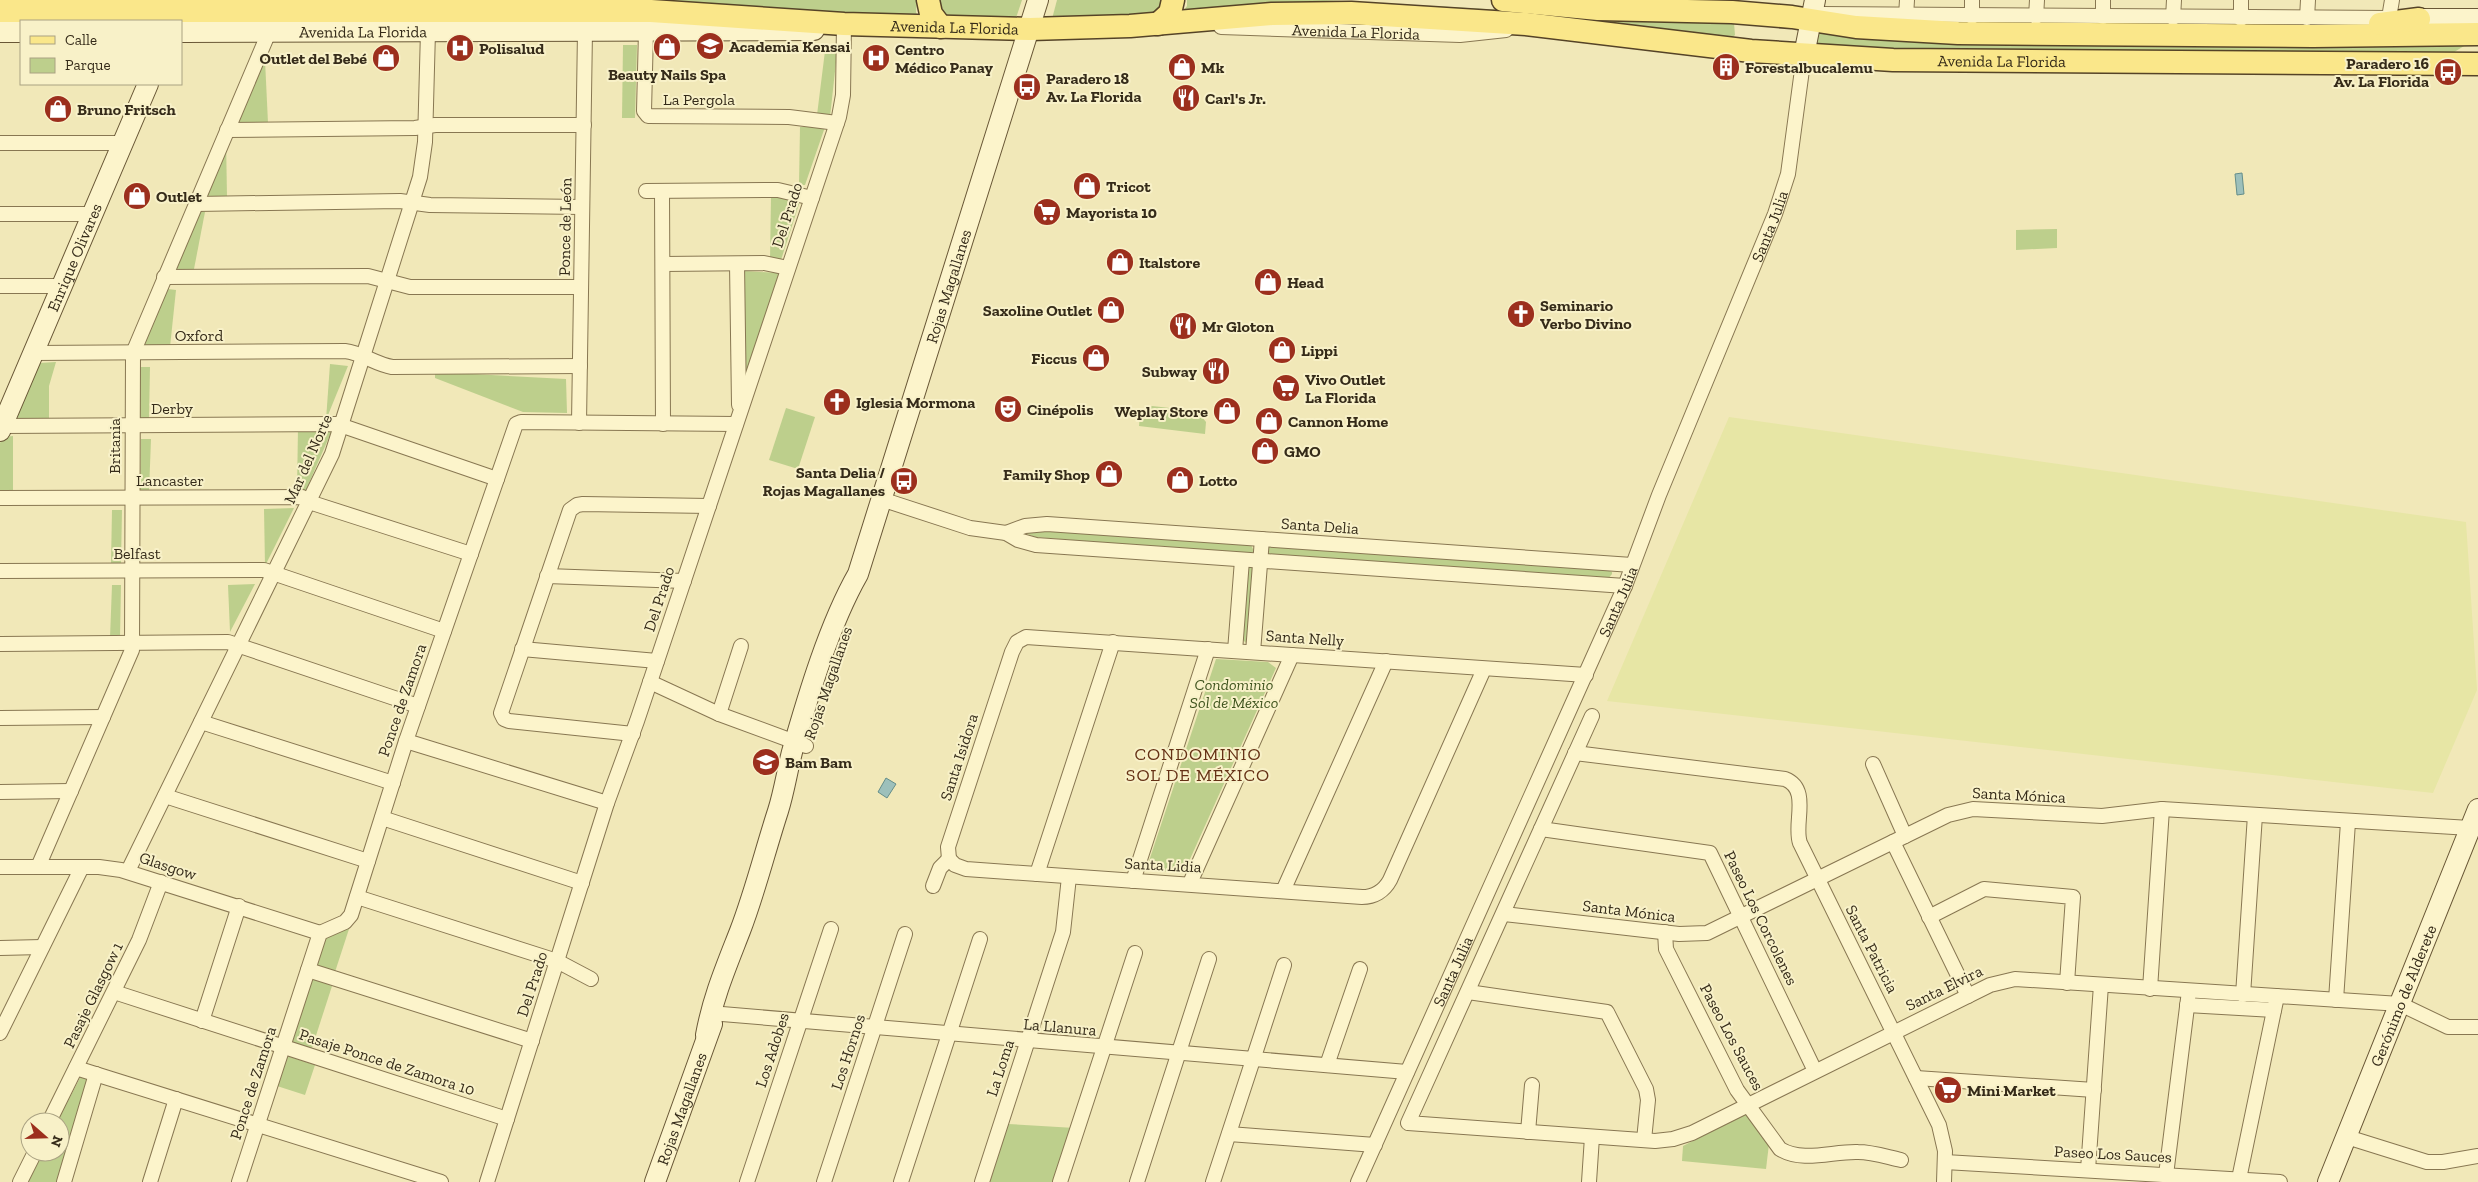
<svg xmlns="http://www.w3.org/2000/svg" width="2478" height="1182" font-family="'Zilla Slab',serif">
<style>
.farmland{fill:#e7e6a5}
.green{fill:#bdcf8c}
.water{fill:#9dc0bb;stroke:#658e8a}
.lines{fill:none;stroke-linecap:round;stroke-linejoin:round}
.street-casing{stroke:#887752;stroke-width:16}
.secondary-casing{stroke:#695736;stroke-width:22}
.primary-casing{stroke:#554327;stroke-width:25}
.street{stroke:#fcf4cb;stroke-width:14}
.secondary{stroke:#fcf4cb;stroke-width:20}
.primary{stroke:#fae78a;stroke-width:22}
.labels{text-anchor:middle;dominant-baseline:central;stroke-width:4;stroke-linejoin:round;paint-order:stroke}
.street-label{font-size:16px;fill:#352b19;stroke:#f8f1c8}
.poi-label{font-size:16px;font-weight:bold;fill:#352b19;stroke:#f8f1c8;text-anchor:start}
.park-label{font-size:16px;font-style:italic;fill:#3e531d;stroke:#f8f1c8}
.neighbourhood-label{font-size:18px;letter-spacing:1px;fill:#653115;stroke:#f8f1c8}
</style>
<rect width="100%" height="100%" fill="#f1e8b8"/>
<!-- farmland -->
<polygon class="farmland" points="1729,417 2466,522 2477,690 2433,793 1607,701"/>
<!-- green -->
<g class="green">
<polygon points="212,0 917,0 916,12 920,23"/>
<polygon points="934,0 1022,0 1015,21 941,21"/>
<polygon points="1057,0 1167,0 1158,17 1052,19"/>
<polygon points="1187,0 1324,0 1734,23 1735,35 1728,42 1180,16 1187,6"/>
<polygon points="1813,32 2465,43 2464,46 2451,54 1978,56 1811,46"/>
<polygon points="623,45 637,45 635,118 622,118"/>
<polygon points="825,51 837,53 830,117 817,115"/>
<polygon points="265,60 268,123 238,122"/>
<polygon points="800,127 825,127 805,185 799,185"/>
<polygon points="226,138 227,197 202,198"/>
<polygon points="771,197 801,198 781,260 770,260"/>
<polygon points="197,211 205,212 194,269 172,270"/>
<polygon points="2057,229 2057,248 2016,250 2016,230"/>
<polygon points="744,271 779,273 741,388"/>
<polygon points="168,289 176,290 170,347 142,347"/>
<polygon points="56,362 49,386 49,420 15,421 39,363"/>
<polygon points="330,364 348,366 326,420"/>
<polygon points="140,367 150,367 149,420 139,420"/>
<polygon points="435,372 566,379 567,413 523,412 435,378"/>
<polygon points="1152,406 1197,411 1206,422 1205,434 1139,426 1140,414"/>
<polygon points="786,408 815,417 798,469 769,460"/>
<polygon points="298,428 333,428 306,490 297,490"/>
<polygon points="13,436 13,494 0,494 0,443 3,437"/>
<polygon points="141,439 151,439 149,492 140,491"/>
<polygon points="294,508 265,566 264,509"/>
<polygon points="112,510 122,510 121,563 111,563"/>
<polygon points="1030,529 1251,545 1254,551 1250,554 1035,537 1025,533"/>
<polygon points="1270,546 1607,570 1612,572 1612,574 1608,579 1265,554 1268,547"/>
<polygon points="1251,566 1253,568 1246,643 1242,639 1247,569"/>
<polygon points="255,584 230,632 228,585"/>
<polygon points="112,585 121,585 120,638 110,638"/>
<polygon points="1216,659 1268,662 1276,668 1186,868 1182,872 1154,871 1148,864"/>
<polygon points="343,928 349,929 334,975 313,967 323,939"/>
<polygon points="312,978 332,986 311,1051 290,1043"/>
<polygon points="287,1056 315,1065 305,1095 277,1086"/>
<polygon points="81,1076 91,1079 58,1182 27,1182 42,1152 60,1152 60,1122 57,1122"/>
<polygon points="1747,1113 1769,1144 1766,1169 1682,1161 1683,1146"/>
<polygon points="1008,1124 1075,1128 1057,1182 990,1182"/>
</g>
<!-- water -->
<g class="water">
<polygon points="2242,173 2244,194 2237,195 2235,174"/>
<polygon points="886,778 896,784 887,798 878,792"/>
</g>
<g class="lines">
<defs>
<g id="street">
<polyline points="2241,0 2241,19"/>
<polyline points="1822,14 2388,18"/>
<polyline points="1906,16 1907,0"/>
<polyline points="1972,17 1972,0"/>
<polyline points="2036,17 2037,0"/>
<polyline points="2103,17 2103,0"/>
<polyline points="2173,18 2174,0"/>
<polyline points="2307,18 2308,0"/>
<polyline points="2389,18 2392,0"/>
<path id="s1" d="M1221 27 1460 35 1506 30"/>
<polyline points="646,31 644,111 648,116 789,117 837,123"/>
<polyline points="227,130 415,128 435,125 584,125"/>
<polyline points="0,143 122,143"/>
<polyline points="646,191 778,190 812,198"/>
<polyline points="662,191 663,424"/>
<polyline points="196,204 400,201 430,205 582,207"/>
<polyline points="0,214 92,214"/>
<polyline points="663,264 764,263 788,268"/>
<polyline points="737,264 739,405"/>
<polyline points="164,277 368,276 410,287 581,287"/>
<polyline points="0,286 62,286"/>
<path d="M33 353 345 351C362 353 375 364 392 367L580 366"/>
<polyline points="579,423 585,31"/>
<polyline points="2,426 337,424 497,479"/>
<polyline points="0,498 302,497 309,502 471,554"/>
<polyline points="881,499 970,528 1006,533 1018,540 1036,545 1625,586"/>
<polyline points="1006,533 1025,526 1047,524 1632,565"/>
<polyline points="0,571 264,570 444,631"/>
<polyline points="547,576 684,581"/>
<polyline points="0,644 228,642 418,706"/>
<polyline points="522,649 657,661"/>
<polyline points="1235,651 1242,560"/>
<polyline points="1253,652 1262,539"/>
<polyline points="650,682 719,714 806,746"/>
<polyline points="719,714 741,646"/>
<polyline points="1592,716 1408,1123 1655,1141 1673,1139 1692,1133 1990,985 2015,979 2400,1004 2448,1027 2478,1027"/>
<polyline points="0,718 103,717"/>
<polyline points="201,722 393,783"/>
<polyline points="633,734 509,721 504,719 501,713 570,510 577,505 583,504 709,506"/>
<polyline points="406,741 607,803"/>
<path d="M1575 753 1785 779C1811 789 1793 824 1800 843L1939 1125 1945 1151 1944 1182"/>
<polyline points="1873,764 1905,836"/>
<polyline points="0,792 71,791"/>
<polyline points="165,796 368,861"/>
<polyline points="382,818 582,883"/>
<polyline points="1541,829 1710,853 1815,1071"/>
<polyline points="1893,842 1968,996"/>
<polyline points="949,859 948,847 1012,652 1017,642 1026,637 1586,675"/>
<path d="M949 859 955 865 966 869 1362 897C1374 897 1384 891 1390 880L1484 669"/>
<polyline points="0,867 99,867 121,870 320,933"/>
<polyline points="38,867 132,650 133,353 269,32"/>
<polyline points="128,871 332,454 420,177 425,142 428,31"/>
<polyline points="1037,874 1113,642"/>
<polyline points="1133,881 1208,649"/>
<polyline points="1190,883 1292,655"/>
<polyline points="933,886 940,868 949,859"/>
<polyline points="1283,891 1386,661"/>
<polyline points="357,897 557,961 591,979"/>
<polyline points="1504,914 1679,934 1707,933 1948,815 1973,809 2102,816 2162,809 2470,828"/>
<polyline points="1929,917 1984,889 2073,897 2067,983"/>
<path d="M1665 932 1666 949 1737 1090 1780 1149C1803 1163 1833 1151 1858 1152 1872 1152 1887 1157 1901 1160"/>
<polyline points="0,948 42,947"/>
<polyline points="308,970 532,1041"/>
<polyline points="2150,989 2162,809"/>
<polyline points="114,992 507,1119"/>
<polyline points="1468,992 1607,1012 1646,1089 1648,1100 1644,1140"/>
<polyline points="2243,995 2255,815"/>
<polyline points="2336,1000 2348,822"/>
<polyline points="2187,1005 2274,1010"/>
<polyline points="710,1013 1407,1072"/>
<polyline points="202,1021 239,906"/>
<polyline points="0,1033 82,867"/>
<polyline points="1327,1065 1360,969"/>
<polyline points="76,1068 441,1182"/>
<polyline points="1916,1078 2094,1090"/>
<polyline points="49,1122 139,940 161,882"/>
<polyline points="1528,1132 1532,1085"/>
<polyline points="1229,1134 1375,1145"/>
<polyline points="2347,1137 2427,1162 2443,1162 2478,1156"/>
<polyline points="1945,1162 2280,1182"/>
<polyline points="2088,1170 2101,985"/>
<polyline points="2166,1175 2189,991"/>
<polyline points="2239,1179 2277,996"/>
<polyline points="20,1182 35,1152"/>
<polyline points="64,1182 96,1074"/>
<polyline points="150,1182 176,1099"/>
<polyline points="239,1182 320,933 345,922 351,915 406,741 516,424 521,422 736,424"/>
<polyline points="487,1182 607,803 637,721 839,117 843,95 844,24"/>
<polyline points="747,1182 831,929"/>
<polyline points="824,1182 905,934"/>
<polyline points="901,1182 980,939"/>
<polyline points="982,1182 1063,932 1069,877"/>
<polyline points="1060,1182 1135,953"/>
<polyline points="1137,1182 1209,959"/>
<polyline points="1213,1182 1284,965"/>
<path id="s2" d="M1358 1182 1625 586 1659 495 1775 214 1788 174 1804 55"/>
<polyline points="1589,1182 1592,1137"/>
</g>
<g id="secondary">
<polyline points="2419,19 2478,19"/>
<polyline points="0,32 21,32"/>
<path id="s3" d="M181 32 814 30"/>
<polyline points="1804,55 1815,0"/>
<path id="s4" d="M0 431 148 84"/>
<path id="s5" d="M706 1035C713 997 726 967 740 931 755 892 765 851 778 811 784 792 787 772 792 752 808 696 829 625 858 574L1038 0"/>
<path id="s6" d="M655 1182 712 1024"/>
<path id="s7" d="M2328 1182 2478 809"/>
</g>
<g id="primary">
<polyline points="928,0 931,14 941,27"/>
<polyline points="1503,0 1598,9 1732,12 1792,17 1856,27 1958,33 2313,36 2478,34"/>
<path id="s8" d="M0 11H651L844 24 1030 29 1130 26 1272 14 1351 13 1526 24 1751 51 1893 60 2478 64"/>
<polyline points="1158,24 1170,13 1173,0"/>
<polyline points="2380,24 2419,19"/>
</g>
</defs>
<!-- street casing -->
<use href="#street" class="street-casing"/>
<!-- secondary casing -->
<use href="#secondary" class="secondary-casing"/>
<!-- primary casing -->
<use href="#primary" class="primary-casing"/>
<!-- street -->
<use href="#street" class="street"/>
<!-- secondary -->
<use href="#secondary" class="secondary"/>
<!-- primary -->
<use href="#primary" class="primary"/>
</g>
<!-- icons -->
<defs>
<symbol id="school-disc" viewBox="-11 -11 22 22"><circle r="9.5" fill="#9c2f1d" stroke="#f8f1c8"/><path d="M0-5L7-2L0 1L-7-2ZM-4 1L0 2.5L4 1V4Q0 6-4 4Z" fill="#fff"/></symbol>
<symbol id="shop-disc" viewBox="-11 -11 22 22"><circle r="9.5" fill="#9c2f1d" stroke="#f8f1c8"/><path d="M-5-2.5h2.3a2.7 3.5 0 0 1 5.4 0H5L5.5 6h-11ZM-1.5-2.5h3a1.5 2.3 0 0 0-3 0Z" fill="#fff"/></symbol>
<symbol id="hospital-disc" viewBox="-11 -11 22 22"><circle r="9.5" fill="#9c2f1d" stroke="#f8f1c8"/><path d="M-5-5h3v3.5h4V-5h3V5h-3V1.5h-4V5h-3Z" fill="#fff"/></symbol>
<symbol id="building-disc" viewBox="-11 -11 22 22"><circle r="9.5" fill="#9c2f1d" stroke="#f8f1c8"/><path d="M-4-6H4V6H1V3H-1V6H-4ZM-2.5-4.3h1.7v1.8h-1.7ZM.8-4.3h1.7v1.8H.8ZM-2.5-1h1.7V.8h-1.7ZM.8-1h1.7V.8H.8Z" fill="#fff"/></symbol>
<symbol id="bus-disc" viewBox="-11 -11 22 22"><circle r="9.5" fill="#9c2f1d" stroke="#f8f1c8"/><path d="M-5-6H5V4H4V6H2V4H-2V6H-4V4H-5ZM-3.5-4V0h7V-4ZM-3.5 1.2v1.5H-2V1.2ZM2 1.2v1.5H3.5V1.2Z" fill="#fff"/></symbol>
<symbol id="restaurant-disc" viewBox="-11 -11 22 22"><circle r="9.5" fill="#9c2f1d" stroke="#f8f1c8"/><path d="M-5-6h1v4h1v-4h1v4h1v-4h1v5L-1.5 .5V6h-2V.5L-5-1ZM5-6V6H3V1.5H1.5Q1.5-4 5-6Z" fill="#fff"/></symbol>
<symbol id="supermarket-disc" viewBox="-11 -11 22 22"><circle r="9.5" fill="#9c2f1d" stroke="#f8f1c8"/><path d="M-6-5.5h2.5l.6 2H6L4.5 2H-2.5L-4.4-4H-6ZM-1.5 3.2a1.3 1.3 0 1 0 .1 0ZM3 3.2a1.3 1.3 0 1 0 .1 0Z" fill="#fff"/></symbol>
<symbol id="church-disc" viewBox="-11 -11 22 22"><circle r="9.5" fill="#9c2f1d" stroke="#f8f1c8"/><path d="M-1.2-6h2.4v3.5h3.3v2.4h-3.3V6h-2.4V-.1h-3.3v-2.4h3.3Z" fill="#fff"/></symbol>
<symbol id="theatre-disc" viewBox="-11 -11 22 22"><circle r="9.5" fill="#9c2f1d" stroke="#f8f1c8"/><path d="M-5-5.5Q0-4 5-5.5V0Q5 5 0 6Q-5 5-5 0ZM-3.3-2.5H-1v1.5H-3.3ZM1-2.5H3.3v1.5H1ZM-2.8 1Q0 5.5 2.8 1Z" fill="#fff"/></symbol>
</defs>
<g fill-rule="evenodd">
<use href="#school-disc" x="694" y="30" width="32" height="32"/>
<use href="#shop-disc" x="651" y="31" width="32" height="32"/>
<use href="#hospital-disc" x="444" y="32" width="32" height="32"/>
<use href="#shop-disc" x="370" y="42" width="32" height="32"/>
<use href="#hospital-disc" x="860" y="42" width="32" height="32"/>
<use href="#shop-disc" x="1166" y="51" width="32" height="32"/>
<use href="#building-disc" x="1710" y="51" width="32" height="32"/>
<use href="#bus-disc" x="2432" y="56" width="32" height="32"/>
<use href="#bus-disc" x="1011" y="71" width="32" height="32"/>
<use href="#restaurant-disc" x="1170" y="82" width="32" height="32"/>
<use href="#shop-disc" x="42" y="93" width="32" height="32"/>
<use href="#shop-disc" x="1071" y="170" width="32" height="32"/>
<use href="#shop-disc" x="121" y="180" width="32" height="32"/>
<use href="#supermarket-disc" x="1031" y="196" width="32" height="32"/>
<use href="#shop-disc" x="1104" y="246" width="32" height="32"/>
<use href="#shop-disc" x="1252" y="266" width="32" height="32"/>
<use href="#shop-disc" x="1095" y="294" width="32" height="32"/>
<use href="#church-disc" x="1505" y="298" width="32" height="32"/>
<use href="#restaurant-disc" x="1167" y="310" width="32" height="32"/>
<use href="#shop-disc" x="1266" y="334" width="32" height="32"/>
<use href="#shop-disc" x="1080" y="342" width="32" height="32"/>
<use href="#restaurant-disc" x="1200" y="355" width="32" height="32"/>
<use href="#supermarket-disc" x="1270" y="372" width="32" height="32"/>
<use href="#church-disc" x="821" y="386" width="32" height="32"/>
<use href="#theatre-disc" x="992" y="393" width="32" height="32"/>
<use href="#shop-disc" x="1211" y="395" width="32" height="32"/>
<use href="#shop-disc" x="1253" y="405" width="32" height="32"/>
<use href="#shop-disc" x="1249" y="435" width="32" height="32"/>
<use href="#shop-disc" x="1093" y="458" width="32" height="32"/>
<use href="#shop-disc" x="1164" y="464" width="32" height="32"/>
<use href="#bus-disc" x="888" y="465" width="32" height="32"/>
<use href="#school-disc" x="750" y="746" width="32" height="32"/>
<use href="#supermarket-disc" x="1932" y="1074" width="32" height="32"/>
</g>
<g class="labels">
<!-- street labels -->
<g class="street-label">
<text stroke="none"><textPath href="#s8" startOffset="955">Avenida La Florida</textPath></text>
<text stroke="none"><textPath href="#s1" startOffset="135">Avenida La Florida</textPath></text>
<text stroke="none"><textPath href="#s3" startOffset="182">Avenida La Florida</textPath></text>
<text stroke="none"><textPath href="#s8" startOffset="2005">Avenida La Florida</textPath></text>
<text x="699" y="99">La Pergola</text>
<text transform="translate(787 215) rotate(-72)">Del Prado</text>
<text stroke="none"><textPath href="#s2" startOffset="1041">Santa Julia</textPath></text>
<text transform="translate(565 227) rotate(-89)">Ponce de León</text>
<text stroke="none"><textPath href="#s4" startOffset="189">Enrique Olivares</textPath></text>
<text stroke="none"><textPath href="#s5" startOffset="788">Rojas Magallanes</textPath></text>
<text x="199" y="335">Oxford</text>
<text x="172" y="408">Derby</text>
<text transform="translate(114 446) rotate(-90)">Britania</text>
<text transform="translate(308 459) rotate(-66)">Mar del Norte</text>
<text x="170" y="480">Lancaster</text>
<text transform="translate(1320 526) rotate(4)">Santa Delia</text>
<text x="137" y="553">Belfast</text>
<text transform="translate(659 599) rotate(-72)">Del Prado</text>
<text stroke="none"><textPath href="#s2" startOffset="636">Santa Julia</textPath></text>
<text transform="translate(1305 638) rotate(4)">Santa Nelly</text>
<text transform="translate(828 683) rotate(-71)">Rojas Magallanes</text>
<text transform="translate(402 700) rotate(-71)">Ponce de Zamora</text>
<text transform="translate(959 757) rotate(-72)">Santa Isidora</text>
<text transform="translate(2019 795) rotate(3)">Santa Mónica</text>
<text transform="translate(1163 865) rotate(3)">Santa Lidia</text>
<text transform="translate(168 866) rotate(18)">Glasgow</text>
<text transform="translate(1629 911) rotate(7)">Santa Mónica</text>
<text transform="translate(1761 918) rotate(64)">Paseo Los Corcolenes</text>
<text transform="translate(1872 949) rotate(63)">Santa Patricia</text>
<text stroke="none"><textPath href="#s2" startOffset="231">Santa Julia</textPath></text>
<text transform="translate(532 984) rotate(-72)">Del Prado</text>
<text transform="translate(1944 988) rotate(-26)">Santa Elvira</text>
<text transform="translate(93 995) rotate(-64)">Pasaje Glasgow 1</text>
<text stroke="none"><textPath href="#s7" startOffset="201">Gerónimo de Alderete</textPath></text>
<text transform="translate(1060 1027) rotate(5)">La Llanura</text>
<text transform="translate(1732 1037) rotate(62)">Paseo Los Sauces</text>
<text transform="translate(772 1050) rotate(-72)">Los Adobes</text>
<text transform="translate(848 1052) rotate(-72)">Los Hornos</text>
<text transform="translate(387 1062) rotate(18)">Pasaje Ponce de Zamora 10</text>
<text transform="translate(1000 1068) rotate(-72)">La Loma</text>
<text transform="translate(253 1083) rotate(-72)">Ponce de Zamora</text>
<text stroke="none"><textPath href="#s6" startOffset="78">Rojas Magallanes</textPath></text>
<text transform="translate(2113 1154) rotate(3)">Paseo Los Sauces</text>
</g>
<!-- poi labels -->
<g class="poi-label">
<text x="729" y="46">Academia Kensai</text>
<text x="479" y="48">Polisalud</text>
<text x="895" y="49">Centro<tspan x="895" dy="18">Médico Panay</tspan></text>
<text x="367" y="58" text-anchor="end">Outlet del Bebé</text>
<text x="2429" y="63" text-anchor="end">Paradero 16<tspan x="2429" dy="18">Av. La Florida</tspan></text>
<text x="1201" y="67">Mk</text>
<text x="1745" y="67">Forestalbucalemu</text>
<text x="667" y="74" text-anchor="middle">Beauty Nails Spa</text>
<text x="1046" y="78">Paradero 18<tspan x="1046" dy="18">Av. La Florida</tspan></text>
<text x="1205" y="98">Carl's Jr.</text>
<text x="77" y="109">Bruno Fritsch</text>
<text x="1106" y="186">Tricot</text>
<text x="156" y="196">Outlet</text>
<text x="1066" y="212">Mayorista 10</text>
<text x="1139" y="262">Italstore</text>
<text x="1287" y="282">Head</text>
<text x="1540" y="305">Seminario<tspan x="1540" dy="18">Verbo Divino</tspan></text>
<text x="1092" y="310" text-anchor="end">Saxoline Outlet</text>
<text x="1202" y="326">Mr Gloton</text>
<text x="1301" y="350">Lippi</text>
<text x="1077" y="358" text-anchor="end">Ficcus</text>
<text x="1197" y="371" text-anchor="end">Subway</text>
<text x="1305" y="379">Vivo Outlet<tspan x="1305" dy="18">La Florida</tspan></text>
<text x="856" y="402">Iglesia Mormona</text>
<text x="1027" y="409">Cinépolis</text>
<text x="1208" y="411" text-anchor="end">Weplay Store</text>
<text x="1288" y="421">Cannon Home</text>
<text x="1284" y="451">GMO</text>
<text x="885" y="472" text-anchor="end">Santa Delia /<tspan x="885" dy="18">Rojas Magallanes</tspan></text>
<text x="1090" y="474" text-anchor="end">Family Shop</text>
<text x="1199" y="480">Lotto</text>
<text x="785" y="762">Bam Bam</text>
<text x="1967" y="1090">Mini Market</text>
</g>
<!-- park labels -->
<g class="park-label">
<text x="1234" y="684">Condominio<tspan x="1234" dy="18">Sol de México</tspan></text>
</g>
<!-- neighbourhood labels -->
<g class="neighbourhood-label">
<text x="1198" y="754">CONDOMINIO<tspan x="1198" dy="21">SOL DE MÉXICO</tspan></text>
</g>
</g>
<!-- legend -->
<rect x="20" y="20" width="162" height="65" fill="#f8f1c8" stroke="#aaa282"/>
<rect x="30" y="36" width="25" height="8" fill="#fae78a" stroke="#aaa282"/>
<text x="65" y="45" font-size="15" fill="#352b19">Calle</text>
<rect x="30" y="58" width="25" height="15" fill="#bdcf8c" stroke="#aaa282"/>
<text x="65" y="70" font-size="15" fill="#352b19">Parque</text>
<!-- north arrow -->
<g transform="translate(45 1137) rotate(110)"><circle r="24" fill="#f8f1c8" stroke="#aaa282"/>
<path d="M0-4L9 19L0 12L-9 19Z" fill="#9c2f1d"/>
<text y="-8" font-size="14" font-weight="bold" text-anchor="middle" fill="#352b19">N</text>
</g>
</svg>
